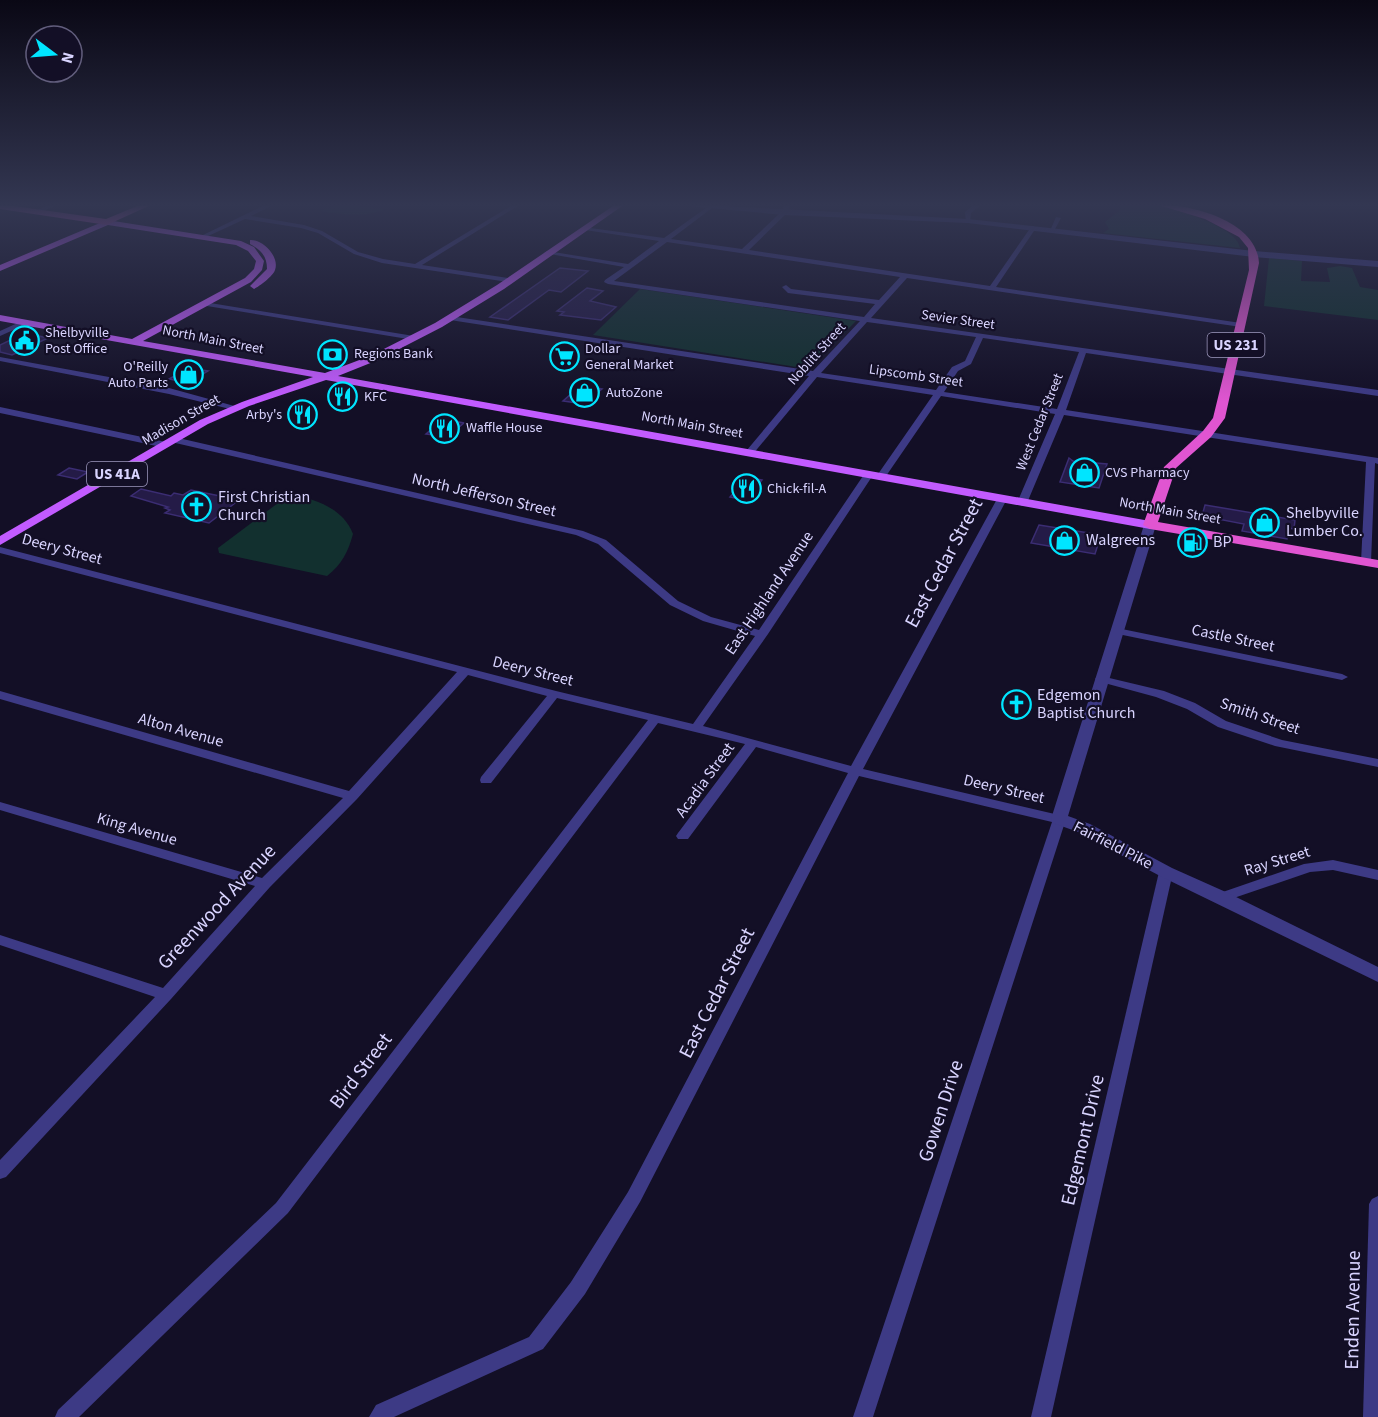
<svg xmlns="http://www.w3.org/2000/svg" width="1378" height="1417" font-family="'Source Sans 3',sans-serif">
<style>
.green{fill:#12302f}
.building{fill:#241b47;stroke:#3b2d73;stroke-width:1.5}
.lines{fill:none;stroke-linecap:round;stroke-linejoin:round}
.minor{fill:#3d3a85;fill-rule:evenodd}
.tertiary{fill:#3d3a85;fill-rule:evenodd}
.primary{fill:#c25bff;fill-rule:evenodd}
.trunk{fill:#e055d1;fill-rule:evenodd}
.labels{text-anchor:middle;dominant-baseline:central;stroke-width:4.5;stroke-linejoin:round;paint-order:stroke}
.far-street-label{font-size:14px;fill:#d9d4ff;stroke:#130f26}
.far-poi-label{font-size:14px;fill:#d9d4ff;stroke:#130f26;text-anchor:start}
.shield{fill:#130f26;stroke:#9e99be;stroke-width:1.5}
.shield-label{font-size:15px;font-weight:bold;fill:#d9d4ff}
.street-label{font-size:16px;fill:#d9d4ff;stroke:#130f26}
.poi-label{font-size:16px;fill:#d9d4ff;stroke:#130f26;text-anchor:start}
.near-street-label{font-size:20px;fill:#d9d4ff;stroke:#130f26}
</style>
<rect width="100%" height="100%" fill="#130f26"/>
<!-- green -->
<g class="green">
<path d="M341 204 384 209C371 218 336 214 320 211Z"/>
<path d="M1121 204C1131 204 1141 203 1150 204 1169 207 1238 226 1240 248L1103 233 1109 229 1105 222 1119 211Z"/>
<polygon points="1269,258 1302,261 1301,281 1330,282 1327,268 1340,266 1352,268 1360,287 1378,290 1378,320 1264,306"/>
<polygon points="640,289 856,321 809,369 593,335"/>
<path d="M290 494C315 499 343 508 353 534 348 552 342 564 327 576L219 553 218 548Z"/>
</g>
<!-- building -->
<g class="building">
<polygon points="560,268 588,271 561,292 549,290 508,320 490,317"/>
<polygon points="587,288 603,291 590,301 616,307 601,320 560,315 564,312 557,311"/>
<polygon points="25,333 48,338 12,355 0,352 0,345"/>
<polygon points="189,368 208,371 188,383 169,379"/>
<polygon points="581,385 602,389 584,404 563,401"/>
<polygon points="443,419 464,423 447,437 426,434"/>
<polygon points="1069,458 1073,461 1107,464 1099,488 1060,482"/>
<polygon points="69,468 88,472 77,479 58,475"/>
<polygon points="747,477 762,480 745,500 730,497"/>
<polygon points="141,489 171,496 174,493 183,495 191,490 239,500 209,523 165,513 170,510 165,508 168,507 131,496"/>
<polygon points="1205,505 1295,520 1294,529 1289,528 1287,539 1242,531 1244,524 1202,516"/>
<polygon points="1039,525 1095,534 1100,538 1095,554 1031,543"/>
</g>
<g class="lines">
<!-- minor -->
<g class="minor">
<polygon points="50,204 59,204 41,212 36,211"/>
<polygon points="267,204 275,204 251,216 304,225 322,231 358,252 383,259 415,264 514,204 521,204 422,265 508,278 512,280 508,282 382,263 354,254 318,233 301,228 245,219 206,237 201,236"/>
<path d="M785 204H791L786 214 749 250 990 286 1031 227 1033 226 1036 228 996 287 1241 323 1245 325 1241 327 907 278 871 318 1378 390V396L1086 353 1066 410 1378 458V464L1375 463 1371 562 1366 565 1361 562 1366 462 1064 415 1027 503 1022 506 1017 503 1055 414 941 396 884 479 881 480 876 477 933 395 817 377 753 454H747V450L809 376 450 320 446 318 450 316 813 371 860 321 608 284 604 282 605 280 624 267 544 253 547 251 628 264 659 241 585 230 582 228 583 227 664 238 710 205 713 207 712 208 671 239 742 249 781 212ZM667 242 900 277 879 300 791 289 786 285 782 287 788 293 875 304 864 317 614 281ZM867 322 976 337 965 361 952 367 936 390 821 373ZM983 338 1079 352 1057 409 944 392 958 371 971 364Z"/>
<polygon points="975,204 982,204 971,213 970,222 966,222 965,212"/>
<polygon points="1056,217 1061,218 1054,231 1050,231"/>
<polygon points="204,302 414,336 418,338 414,340 207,306 204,306"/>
<polygon points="22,321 29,323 0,336 0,331"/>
<polygon points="0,357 169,388 238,407 234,410 169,394 0,361"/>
<polygon points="0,407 166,442 170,445 166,448 0,413"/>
<polygon points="174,437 583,531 606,540 678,601 711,617 759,630 865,473 871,473 873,475 768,634 703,726 851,766 997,499 1002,496 1005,497 1007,499 863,769 1059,815 1066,819 873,1417 853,1417 1052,822 859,776 640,1202 585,1294 543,1349 394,1417 369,1417 376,1405 529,1337 571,1282 628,1192 848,773 756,747 688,839 678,839 676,836 678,833 745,744 658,723 288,1213 79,1417 55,1417 58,1410 276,1203 648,720 557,698 491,783 481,783 480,780 481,777 547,696 468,675 357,799 270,887 171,999 6,1177 0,1179 0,1160 155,997 0,945 0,935 163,988 255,886 0,810 0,802 262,878 343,798 0,699 0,691 349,791 457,672 0,553 0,547 556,691 693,724 755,636 703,621 670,605 598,544 576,535 171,442 171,438"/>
<polygon points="1117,628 1342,674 1348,677 1342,680 1113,633 1111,631 1113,629"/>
<polygon points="1101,676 1164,691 1195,703 1226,721 1282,740 1378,759 1378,767 1275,746 1218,727 1187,709 1156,697 1097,681 1095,679 1097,677"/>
<polygon points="1333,860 1378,870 1378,880 1333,870 1310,872 1222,902 1217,900 1215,897 1217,894 1304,864"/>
<polygon points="1166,867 1171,869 1173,872 1051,1417 1031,1417 1159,872 1161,869"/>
<polygon points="1378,1196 1378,1417 1363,1417 1369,1204 1372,1199"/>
</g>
<!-- tertiary -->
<g class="tertiary">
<polygon points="685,204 968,219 1254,251 1378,261 1378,267 1254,257 968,223 784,215 689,206"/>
<polygon points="1150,521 1156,525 1068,816 1090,824 1172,868 1228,893 1378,967 1378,982 1160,876 1078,832 1053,823 1051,819 1144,525"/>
</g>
<!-- primary -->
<g class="primary">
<polygon points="616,204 625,204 504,289 442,327 378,360 338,376 1150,521 1156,525 1150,529 326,380 249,406 208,424 0,545 0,536 200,420 242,402 313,377 0,321 0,315 132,339 245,278 254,269 256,261 248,251 236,245 108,225 0,271 0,265 107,220 241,241 254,247 264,261 262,270 251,282 143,341 325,373 370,356 435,323 497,285"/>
<path d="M250 240C262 239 280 256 275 270 273 276 260 286 254 289L250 286 267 269C267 256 261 250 250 244Z"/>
</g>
<!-- trunk -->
<g class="trunk">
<polygon points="0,204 106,219 142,204 153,204 107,225 0,209"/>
<path d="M1155 204C1189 204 1257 220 1259 263L1225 418 1211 437 1176 468 1158 522 1378 560V568L1150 529 1143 525 1164 467 1203 431 1213 418 1249 270 1248 248 1239 237 1205 219Z"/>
</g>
</g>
<!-- sky -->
<linearGradient id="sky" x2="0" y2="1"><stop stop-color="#0a0815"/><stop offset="0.51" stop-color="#333752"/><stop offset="1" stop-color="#333752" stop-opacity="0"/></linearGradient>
<rect width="1378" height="402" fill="url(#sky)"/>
<!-- icons -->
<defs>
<symbol id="civic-ring" viewBox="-11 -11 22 22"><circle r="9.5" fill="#130f26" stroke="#00e5ff" stroke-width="1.5"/><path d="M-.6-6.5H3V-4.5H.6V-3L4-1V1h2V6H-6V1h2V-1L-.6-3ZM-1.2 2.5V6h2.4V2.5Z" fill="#00e5ff"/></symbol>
<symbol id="bank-ring" viewBox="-11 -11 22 22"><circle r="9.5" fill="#130f26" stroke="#00e5ff" stroke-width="1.5"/><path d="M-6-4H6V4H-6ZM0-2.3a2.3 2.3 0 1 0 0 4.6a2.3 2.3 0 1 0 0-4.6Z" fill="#00e5ff"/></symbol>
<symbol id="supermarket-ring" viewBox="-11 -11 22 22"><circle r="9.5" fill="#130f26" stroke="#00e5ff" stroke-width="1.5"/><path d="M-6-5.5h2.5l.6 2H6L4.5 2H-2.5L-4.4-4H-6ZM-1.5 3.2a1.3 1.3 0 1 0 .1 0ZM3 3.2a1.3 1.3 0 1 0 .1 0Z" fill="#00e5ff"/></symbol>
<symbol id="shop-ring" viewBox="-11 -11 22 22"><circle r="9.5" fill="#130f26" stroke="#00e5ff" stroke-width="1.5"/><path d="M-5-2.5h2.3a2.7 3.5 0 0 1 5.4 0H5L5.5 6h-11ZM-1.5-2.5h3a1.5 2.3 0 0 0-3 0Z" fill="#00e5ff"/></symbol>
<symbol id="restaurant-ring" viewBox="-11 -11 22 22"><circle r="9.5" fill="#130f26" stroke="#00e5ff" stroke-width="1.5"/><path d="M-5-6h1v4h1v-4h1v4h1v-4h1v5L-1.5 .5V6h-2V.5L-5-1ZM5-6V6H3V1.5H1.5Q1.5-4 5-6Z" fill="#00e5ff"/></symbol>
<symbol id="church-ring" viewBox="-11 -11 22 22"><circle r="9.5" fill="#130f26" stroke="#00e5ff" stroke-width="1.5"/><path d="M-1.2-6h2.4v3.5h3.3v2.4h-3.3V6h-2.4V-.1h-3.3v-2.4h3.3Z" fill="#00e5ff"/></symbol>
<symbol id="fuel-ring" viewBox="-11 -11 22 22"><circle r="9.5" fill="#130f26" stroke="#00e5ff" stroke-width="1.5"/><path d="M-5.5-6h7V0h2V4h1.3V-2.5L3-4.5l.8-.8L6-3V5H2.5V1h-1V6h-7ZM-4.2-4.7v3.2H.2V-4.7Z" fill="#00e5ff"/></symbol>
</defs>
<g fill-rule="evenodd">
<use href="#civic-ring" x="8" y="324" width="33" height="33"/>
<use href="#bank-ring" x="316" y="338" width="33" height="33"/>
<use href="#supermarket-ring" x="548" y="340" width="33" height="33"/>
<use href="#shop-ring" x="172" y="358" width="33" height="33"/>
<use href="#shop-ring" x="568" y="376" width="33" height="33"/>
<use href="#restaurant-ring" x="326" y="380" width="33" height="33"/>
<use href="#restaurant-ring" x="286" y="398" width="33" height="33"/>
<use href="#restaurant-ring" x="428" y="412" width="33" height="33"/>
<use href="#shop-ring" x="1068" y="456" width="33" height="33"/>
<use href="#restaurant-ring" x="730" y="472" width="33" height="33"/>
<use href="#church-ring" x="180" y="490" width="33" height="33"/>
<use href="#shop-ring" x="1248" y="506" width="33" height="33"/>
<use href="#shop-ring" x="1048" y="524" width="33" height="33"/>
<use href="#fuel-ring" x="1176" y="526" width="33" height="33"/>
<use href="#church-ring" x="1000" y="688" width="33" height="33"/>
</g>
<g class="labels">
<!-- far-street labels -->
<g class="far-street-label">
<text transform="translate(958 320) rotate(8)">Sevier Street</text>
<text transform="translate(213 340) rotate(11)">North Main Street</text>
<text transform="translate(817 354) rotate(-48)">Noblitt Street</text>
<text transform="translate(916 376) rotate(8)">Lipscomb Street</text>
<text transform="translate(181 420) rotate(-30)">Madison Street</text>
<text transform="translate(1040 422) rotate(-68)">West Cedar Street</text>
<text transform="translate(692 425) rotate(10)">North Main Street</text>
<text transform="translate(1170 511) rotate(10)">North Main Street</text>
</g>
<!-- far-poi labels -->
<g class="far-poi-label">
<text x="45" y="333">Shelbyville<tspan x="45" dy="16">Post Office</tspan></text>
<text x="585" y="349">Dollar<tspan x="585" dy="16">General Market</tspan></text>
<text x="354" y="354">Regions Bank</text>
<text x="168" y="367" text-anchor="end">O'Reilly<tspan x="168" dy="16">Auto Parts</tspan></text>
<text x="606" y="393">AutoZone</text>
<text x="364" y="397">KFC</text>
<text x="282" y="415" text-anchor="end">Arby's</text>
<text x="466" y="428">Waffle House</text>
<text x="1105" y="473">CVS Pharmacy</text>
<text x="767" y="489">Chick-fil-A</text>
</g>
<!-- shield labels -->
<g class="shield">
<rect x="1207.5" y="333" width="57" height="24" rx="4.5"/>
<rect x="87" y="462" width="60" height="24" rx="4.5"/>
</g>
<g class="shield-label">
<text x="1236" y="345">US 231</text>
<text x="117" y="474">US 41A</text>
</g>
<!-- street labels -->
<g class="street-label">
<text transform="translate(484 495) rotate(13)">North Jefferson Street</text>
<text transform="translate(62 549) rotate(15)">Deery Street</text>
<text transform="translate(769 593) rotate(-56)">East Highland Avenue</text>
<text transform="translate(1233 638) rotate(12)">Castle Street</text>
<text transform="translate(533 671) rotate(14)">Deery Street</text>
<text transform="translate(1260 716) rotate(19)">Smith Street</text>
<text transform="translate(181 730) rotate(16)">Alton Avenue</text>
<text transform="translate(705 780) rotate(-54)">Acadia Street</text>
<text transform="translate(1004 789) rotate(13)">Deery Street</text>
<text transform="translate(137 829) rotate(16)">King Avenue</text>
<text transform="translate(1113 845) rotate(27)">Fairfield Pike</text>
<text transform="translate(1277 861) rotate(-17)">Ray Street</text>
</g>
<!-- poi labels -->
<g class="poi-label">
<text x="218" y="497">First Christian<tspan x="218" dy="18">Church</tspan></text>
<text x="1286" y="513">Shelbyville<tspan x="1286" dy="18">Lumber Co.</tspan></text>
<text x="1086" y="540">Walgreens</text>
<text x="1213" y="542">BP</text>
<text x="1037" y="695">Edgemon<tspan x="1037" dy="18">Baptist Church</tspan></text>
</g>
<!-- near-street labels -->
<g class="near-street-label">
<text transform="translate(944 563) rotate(-62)">East Cedar Street</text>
<text transform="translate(217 907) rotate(-47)">Greenwood Avenue</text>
<text transform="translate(717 993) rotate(-63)">East Cedar Street</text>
<text transform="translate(361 1071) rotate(-53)">Bird Street</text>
<text transform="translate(941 1111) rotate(-72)">Gowen Drive</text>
<text transform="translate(1083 1140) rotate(-77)">Edgemont Drive</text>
<text transform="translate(1353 1310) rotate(-89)">Enden Avenue</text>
</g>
</g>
<!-- north arrow -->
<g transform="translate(54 54) rotate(106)"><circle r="28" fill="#130f26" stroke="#625e7d" stroke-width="1.5"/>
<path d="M0-4.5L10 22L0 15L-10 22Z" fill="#00e5ff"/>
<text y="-9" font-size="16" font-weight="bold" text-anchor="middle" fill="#d9d4ff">N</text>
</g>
</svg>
